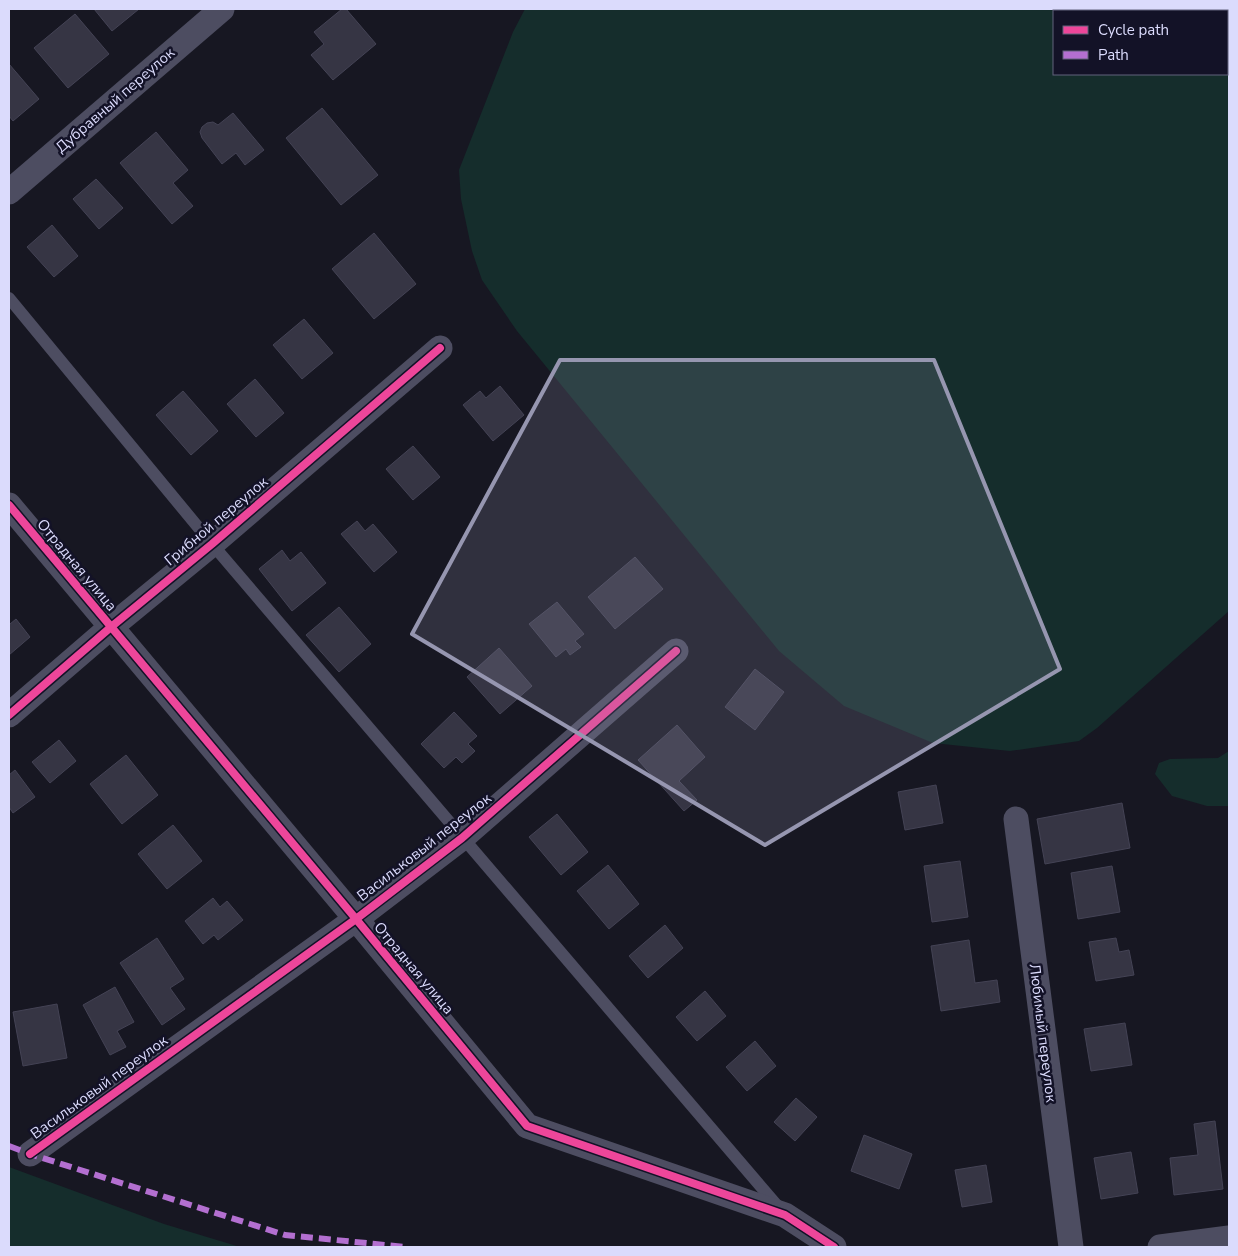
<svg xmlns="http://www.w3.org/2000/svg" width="1238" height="1256" font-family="'Nunito Sans',sans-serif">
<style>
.green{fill:#152d2c;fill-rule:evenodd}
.building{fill:#363544;stroke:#444355}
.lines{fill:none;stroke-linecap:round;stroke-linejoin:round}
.lane{stroke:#4d4d61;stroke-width:12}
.street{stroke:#4d4d61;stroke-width:25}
.quiet{stroke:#b36fd0;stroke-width:6;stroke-dasharray:12 6;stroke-linecap:butt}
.cycleway-casing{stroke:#131227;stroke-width:11}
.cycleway{stroke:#ed469a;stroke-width:8}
.marked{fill:#9696b0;fill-opacity:0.2;stroke:#9696b0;stroke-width:4;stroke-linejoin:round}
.labels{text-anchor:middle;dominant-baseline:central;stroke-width:5;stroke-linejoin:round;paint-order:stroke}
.street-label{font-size:15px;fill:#dbdbfc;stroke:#131227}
</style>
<rect width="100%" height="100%" fill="#171722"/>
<!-- green -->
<g class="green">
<path d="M525 9H1229V611L1097 728 1079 741 1010 751 933 743 844 706 779 651 517 331 482 280 472 251 461 199 459 170 513 32ZM1054 11H1227V74H1054Z"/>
<polygon points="1229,751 1229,806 1207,806 1172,796 1155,774 1159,763 1170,759 1218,758"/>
<polygon points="9,1167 164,1224 240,1247 9,1247"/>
</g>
<!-- building -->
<g class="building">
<polygon points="94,9 139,9 112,31"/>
<polygon points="342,9 346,9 376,44 333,80 311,55 324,44 314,32"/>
<polygon points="75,14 109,54 68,88 34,48"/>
<polygon points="9,64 39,99 13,121 9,116"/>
<polygon points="322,108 378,175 341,205 286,138"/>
<polygon points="233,113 264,150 245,165 236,153 222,164 202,138 200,132 202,127 207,123 213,122 218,125"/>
<polygon points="156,132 188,170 173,183 193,206 172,224 120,163"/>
<polygon points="96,179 123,208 99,229 73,199"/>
<polygon points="52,225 78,256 54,277 27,247"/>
<polygon points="374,233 416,284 374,319 332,269"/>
<polygon points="304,319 333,353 302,379 273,345"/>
<polygon points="255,379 284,413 256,437 227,404"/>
<polygon points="500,386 524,415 493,441 463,405 480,391 486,398"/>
<polygon points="183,391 218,431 191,455 156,415"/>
<polygon points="413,446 440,477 413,500 386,469"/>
<polygon points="357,521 365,531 373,524 397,552 374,572 341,534"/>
<polygon points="282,550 290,561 301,552 326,583 292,611 259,569"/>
<polygon points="635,557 663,589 615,629 588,597"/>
<polygon points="557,602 584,634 575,641 581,647 570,655 566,649 556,657 529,624"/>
<polygon points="339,607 371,644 339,672 306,635"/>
<polygon points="16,619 30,637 9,655 9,623 10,624"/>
<polygon points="499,648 532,686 500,714 467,677"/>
<polygon points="755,669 784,692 755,730 725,707"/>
<polygon points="454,712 477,736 468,744 475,751 462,763 456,757 444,768 421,744"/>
<polygon points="677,725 705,757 679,781 697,800 684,811 638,760"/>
<polygon points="59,740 76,761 50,783 32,762"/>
<polygon points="126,755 158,795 122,824 90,784"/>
<polygon points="15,770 35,797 13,813 9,807 9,775"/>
<polygon points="936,785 943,823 905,830 898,792"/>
<polygon points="1122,803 1130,848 1045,864 1037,819"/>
<polygon points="557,814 588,852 561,875 529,837"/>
<polygon points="173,825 202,861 167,889 138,854"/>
<polygon points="960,861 968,917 932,922 924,866"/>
<polygon points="608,865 639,904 609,929 577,891"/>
<polygon points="1112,866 1120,912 1078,919 1071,873"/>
<polygon points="213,898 220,907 227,901 243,920 218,940 214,935 203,944 185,921"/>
<polygon points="665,925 683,948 648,978 629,956"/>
<polygon points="157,938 184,979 170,988 185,1009 162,1025 120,963"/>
<polygon points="1116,938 1119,952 1129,950 1134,975 1096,981 1089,942"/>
<polygon points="969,940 975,983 997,980 1000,1002 941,1011 931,946"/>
<polygon points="115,987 134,1022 117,1031 126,1047 110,1055 83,1005"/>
<polygon points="705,991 726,1016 697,1041 676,1017"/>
<polygon points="57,1004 67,1058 23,1066 13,1012"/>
<polygon points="1125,1023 1132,1065 1091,1071 1084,1029"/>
<polygon points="755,1041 776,1066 747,1091 726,1067"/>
<polygon points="796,1098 817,1117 795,1141 774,1122"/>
<polygon points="1215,1121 1223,1189 1174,1195 1170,1158 1198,1155 1194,1124"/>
<polygon points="864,1135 912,1154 899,1189 851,1171"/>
<polygon points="1131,1152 1138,1193 1101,1199 1094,1158"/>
<polygon points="986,1165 992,1202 962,1207 955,1170"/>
</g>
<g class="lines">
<!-- lane -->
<polyline class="lane" points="9,298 212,544 780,1209"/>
<!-- street -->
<g class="street">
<polyline points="9,192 222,9"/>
<polyline points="9,505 356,919 527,1126 785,1215 834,1247"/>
<polyline points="9,715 111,627 212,544 440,348"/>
<polyline points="1016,819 1071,1247"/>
<polyline points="30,1154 356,919 462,838 676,651"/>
<polyline points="1160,1247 1229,1238"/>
</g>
<!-- quiet -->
<polyline class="quiet" points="9,1146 30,1154 285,1235 406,1247"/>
<defs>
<g id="cycleway">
<polyline points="9,505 356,919 527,1126 785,1215 834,1247"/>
<polyline points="9,715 111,627 212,544 440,348"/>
<polyline points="30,1154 356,919 462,838 676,651"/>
</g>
</defs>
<!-- cycleway casing -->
<use href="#cycleway" class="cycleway-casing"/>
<!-- cycleway -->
<use href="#cycleway" class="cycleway"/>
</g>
<!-- marked area -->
<path class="marked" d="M560 360H934L1060 669 765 845 412 634Z"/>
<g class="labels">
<!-- street labels -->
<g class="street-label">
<text transform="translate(115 100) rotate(-41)">Дубравный переулок</text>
<text transform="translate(216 521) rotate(-40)">Грибной переулок</text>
<text transform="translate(77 565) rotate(50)">Отрадная улица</text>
<text transform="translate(424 847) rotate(-38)">Васильковый переулок</text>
<text transform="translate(414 968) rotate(50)">Отрадная улица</text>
<text transform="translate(1043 1033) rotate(83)">Любимый переулок</text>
<text transform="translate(99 1087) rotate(-36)">Васильковый переулок</text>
</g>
</g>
<!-- border -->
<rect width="1238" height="1256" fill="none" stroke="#dbdbfc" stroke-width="20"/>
<!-- legend -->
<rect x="1053" y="10" width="175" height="65" fill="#131227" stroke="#63627c"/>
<rect x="1063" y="26" width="25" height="8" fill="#ed469a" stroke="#63627c"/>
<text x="1098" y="35" font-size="15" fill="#dbdbfc">Cycle path</text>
<rect x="1063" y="51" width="25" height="8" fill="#b36fd0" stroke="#63627c"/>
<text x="1098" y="60" font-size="15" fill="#dbdbfc">Path</text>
</svg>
